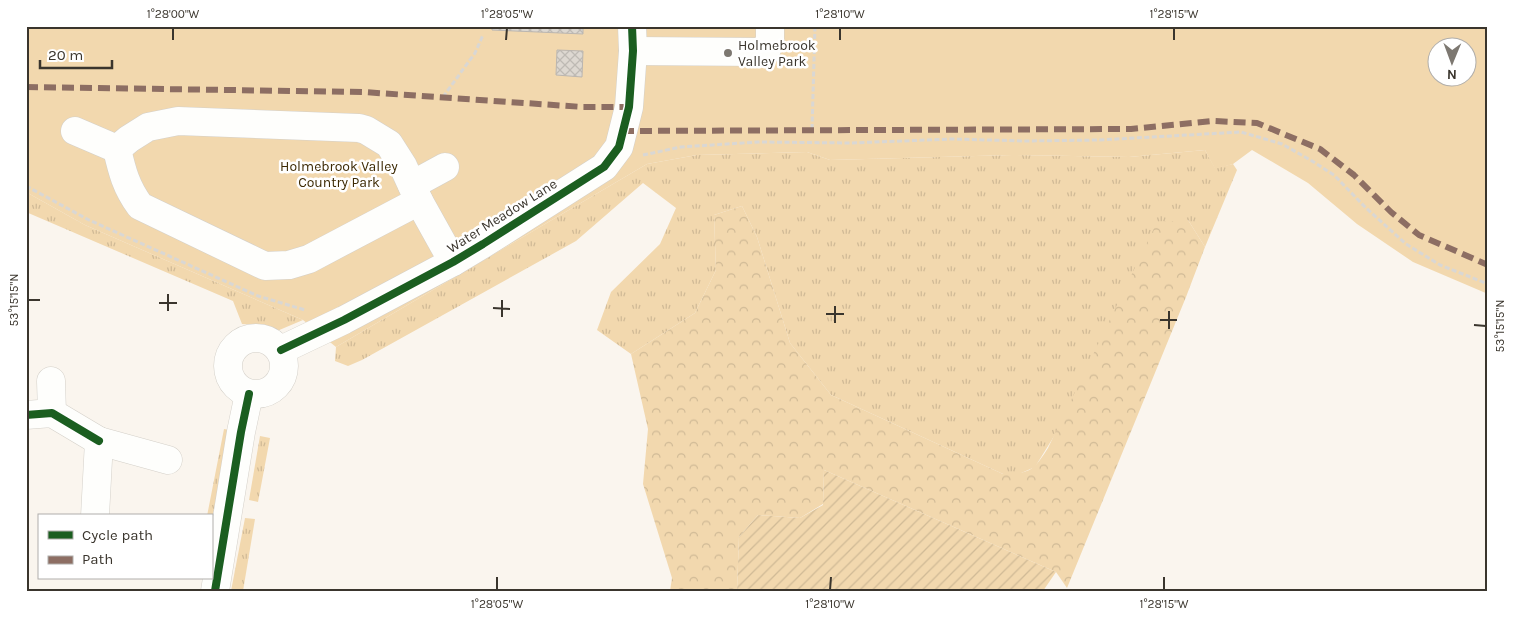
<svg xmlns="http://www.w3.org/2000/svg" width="1514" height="617" font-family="Karla,sans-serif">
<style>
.grass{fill:url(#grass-tufts)}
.forest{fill:url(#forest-crowns)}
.park{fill:#f2d8ae;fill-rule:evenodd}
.garden{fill:url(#garden-furrows)}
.building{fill:url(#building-cross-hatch);stroke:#bbb6b0}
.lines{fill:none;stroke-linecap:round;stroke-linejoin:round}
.minor-casing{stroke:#d4d0c9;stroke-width:29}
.path{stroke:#d9d7d4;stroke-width:3;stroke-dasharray:5 2.5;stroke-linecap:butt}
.minor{stroke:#fefefc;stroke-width:28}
.quiet{stroke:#8d6e63;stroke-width:6;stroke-dasharray:12 6;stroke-linecap:butt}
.cycleway-casing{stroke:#fff;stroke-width:11}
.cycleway{stroke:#1b5e20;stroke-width:8}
.ticks{fill:none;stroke:#3a352d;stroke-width:2}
.poi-dot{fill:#7d7871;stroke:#fff;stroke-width:2}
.labels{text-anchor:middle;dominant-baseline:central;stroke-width:5;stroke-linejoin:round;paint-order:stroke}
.poi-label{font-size:14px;fill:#3a352d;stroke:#fff;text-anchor:start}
.park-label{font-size:14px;fill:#3c2903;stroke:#fff}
.street-label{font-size:14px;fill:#3a352d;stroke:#fff}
.neatline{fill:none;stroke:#3a352d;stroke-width:2}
.ticks-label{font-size:12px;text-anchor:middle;fill:#3a352d}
</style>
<defs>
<pattern id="grass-tufts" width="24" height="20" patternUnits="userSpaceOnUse" patternTransform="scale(1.25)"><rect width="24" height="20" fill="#f2d8ae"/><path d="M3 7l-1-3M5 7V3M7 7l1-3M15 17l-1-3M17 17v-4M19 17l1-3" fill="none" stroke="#d0ba96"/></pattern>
<pattern id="forest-crowns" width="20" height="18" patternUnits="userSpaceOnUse" patternTransform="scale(1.25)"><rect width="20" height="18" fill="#f2d8ae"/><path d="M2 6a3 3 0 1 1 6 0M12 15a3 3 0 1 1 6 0" fill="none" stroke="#d0ba96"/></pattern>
<pattern id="garden-furrows" width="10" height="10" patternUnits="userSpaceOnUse" patternTransform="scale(1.25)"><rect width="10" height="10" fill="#f2d8ae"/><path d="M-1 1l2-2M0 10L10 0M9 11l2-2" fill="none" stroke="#d0ba96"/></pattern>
<pattern id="building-cross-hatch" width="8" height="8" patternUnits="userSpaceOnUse" patternTransform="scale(1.25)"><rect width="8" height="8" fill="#ddd8d1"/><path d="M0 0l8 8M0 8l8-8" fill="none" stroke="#bebab4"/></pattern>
</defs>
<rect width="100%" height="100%" fill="#faf5ee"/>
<!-- grass -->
<g class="grass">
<polygon points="1205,150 1215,168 1233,164 1237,170 1205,247 1188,220 1035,467 1019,474 1003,474 831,395 790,343 757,237 742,206 714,215 716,270 695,313 631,354 597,330 611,292 660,244 676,208 643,183 576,241 362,360 348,366 335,361 336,347 647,164 697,155 807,152 830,160 1012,155 1129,157"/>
<polygon points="26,192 85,225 303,320 277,331 269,326 242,324 233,301 26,212"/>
<polygon points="224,429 235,431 211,555 211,516 207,516"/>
<polygon points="260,436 270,438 258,502 249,500"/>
<polygon points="245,518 255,519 243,591 231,591"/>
</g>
<!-- forest -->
<path class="forest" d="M742 206 757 237 790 343 831 395 1003 474C1030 474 1034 470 1048 448L1157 222 1188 220 1205 247 1186 297 1067 588 1056 572 824 470 823 504 800 518 758 515 739 537 737 591H670L672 578 643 484 648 429 631 354 695 313 716 270 714 215Z"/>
<!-- park -->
<path class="park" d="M26 26H1488V294L1413 262 1357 224 1308 183 1252 150 1233 164 1215 169 1205 150 1129 157 1012 155 830 160 807 152 697 155 647 164 336 347 303 320 85 225 26 192ZM1436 48H1466V78H1436Z"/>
<!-- garden -->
<polygon class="garden" points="824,470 1056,572 1043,591 737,591 739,537 758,515 800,518 823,505"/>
<!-- building -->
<g class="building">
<polygon points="492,26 583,26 583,34 492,30"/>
<polygon points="557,50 583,51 582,77 556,75"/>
</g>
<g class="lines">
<defs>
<g id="minor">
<polyline points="633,51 760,52 766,51 770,41 770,26"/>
<polyline points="75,131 117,149"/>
<polyline points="117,149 129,139 148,127 178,121 359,128 366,130 389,144 403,166 419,201 453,262"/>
<path d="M117 149C122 171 126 187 140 206L265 266 289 265 309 259 419 201"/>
<polyline points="412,185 445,167"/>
<circle cx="256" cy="366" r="28"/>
<polyline points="281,350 344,320 453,262 483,244 604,167 619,147 629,107 633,51 632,26"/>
<polyline points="51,381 52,413"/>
<polyline points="26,415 52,413 99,441 168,460"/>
<polyline points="95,516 99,441"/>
<polyline points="215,591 241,432 249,394"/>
</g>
</defs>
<!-- minor casing -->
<use href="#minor" class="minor-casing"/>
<!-- path -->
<g class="path">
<polyline points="443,97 475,53 483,35"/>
<polyline points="812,129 815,26"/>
<polyline points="643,155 681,147 758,142 851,143 952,139 1025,141 1099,140 1241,132 1282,144 1312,161 1334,175 1366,208 1406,244 1440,265 1488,284"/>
<polyline points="26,186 89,220 258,296 305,310"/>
</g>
<!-- minor -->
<use href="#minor" class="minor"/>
<!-- quiet -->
<g class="quiet">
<polyline points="26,87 363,92 583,107 629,107"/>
<polyline points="622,131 1131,129 1213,121 1257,123 1320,149 1354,175 1391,212 1419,235 1488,265"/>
</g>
<defs>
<g id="cycleway">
<polyline points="281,350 344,320 453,262 483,244 604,167 619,147 629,107 633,51 632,26"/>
<polyline points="26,415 52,413 99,441"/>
<polyline points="215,591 241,432 249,394"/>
</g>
</defs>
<!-- cycleway casing -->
<use href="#cycleway" class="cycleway-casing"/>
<!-- cycleway -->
<use href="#cycleway" class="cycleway"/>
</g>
<!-- ticks -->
<path class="ticks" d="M173 40V28M506 40 507 28M840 40V28M1174 40V28M28 300H40M159 303H177M493 308 510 309M168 311V294M826 314H844M502 317V300M1160 320H1177M835 323V306M1474 325 1486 326M1169 329V311M497 590V577M830 590 831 577M1164 590V577"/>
<!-- markers -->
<circle class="poi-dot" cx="728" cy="53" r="5"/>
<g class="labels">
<!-- poi labels -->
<g class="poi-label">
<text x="738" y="45">Holmebrook<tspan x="738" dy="16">Valley Park</tspan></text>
</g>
<!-- park labels -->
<g class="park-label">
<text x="339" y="166">Holmebrook Valley<tspan x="339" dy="16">Country Park</tspan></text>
</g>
<!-- street labels -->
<g class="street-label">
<text transform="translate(502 216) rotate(-32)">Water Meadow Lane</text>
</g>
</g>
<!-- border -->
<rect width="1514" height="617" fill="none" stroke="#ffffff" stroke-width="55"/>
<!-- legend -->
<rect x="38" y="514" width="175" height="65" fill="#ffffff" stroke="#b0aeab"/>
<rect x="48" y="531" width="25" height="8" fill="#1b5e20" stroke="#b0aeab"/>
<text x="82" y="540" font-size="15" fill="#3a352d">Cycle path</text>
<rect x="48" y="556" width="25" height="8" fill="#8d6e63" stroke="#b0aeab"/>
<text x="82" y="564" font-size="15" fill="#3a352d">Path</text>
<!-- north arrow -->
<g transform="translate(1452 62) rotate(181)"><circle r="24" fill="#ffffff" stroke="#b0aeab"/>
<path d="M0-4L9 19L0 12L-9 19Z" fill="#7d7871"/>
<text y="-8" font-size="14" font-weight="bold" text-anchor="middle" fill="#3a352d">N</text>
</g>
<!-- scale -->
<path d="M40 60v8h72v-8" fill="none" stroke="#3a352d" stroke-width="2.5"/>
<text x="48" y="60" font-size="15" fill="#3a352d" stroke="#ffffff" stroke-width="4" paint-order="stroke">20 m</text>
<rect x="28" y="28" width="1458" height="562" class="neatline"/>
<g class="ticks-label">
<text x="173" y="18">1°28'00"W</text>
<text x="507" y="18">1°28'05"W</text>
<text x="840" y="18">1°28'10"W</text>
<text x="1174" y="18">1°28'15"W</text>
<text transform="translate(14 300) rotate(-90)" y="4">53°15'15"N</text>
<text transform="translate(1500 326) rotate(-90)" y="4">53°15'15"N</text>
<text x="497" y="608">1°28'05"W</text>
<text x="830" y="608">1°28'10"W</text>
<text x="1164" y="608">1°28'15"W</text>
</g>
</svg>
